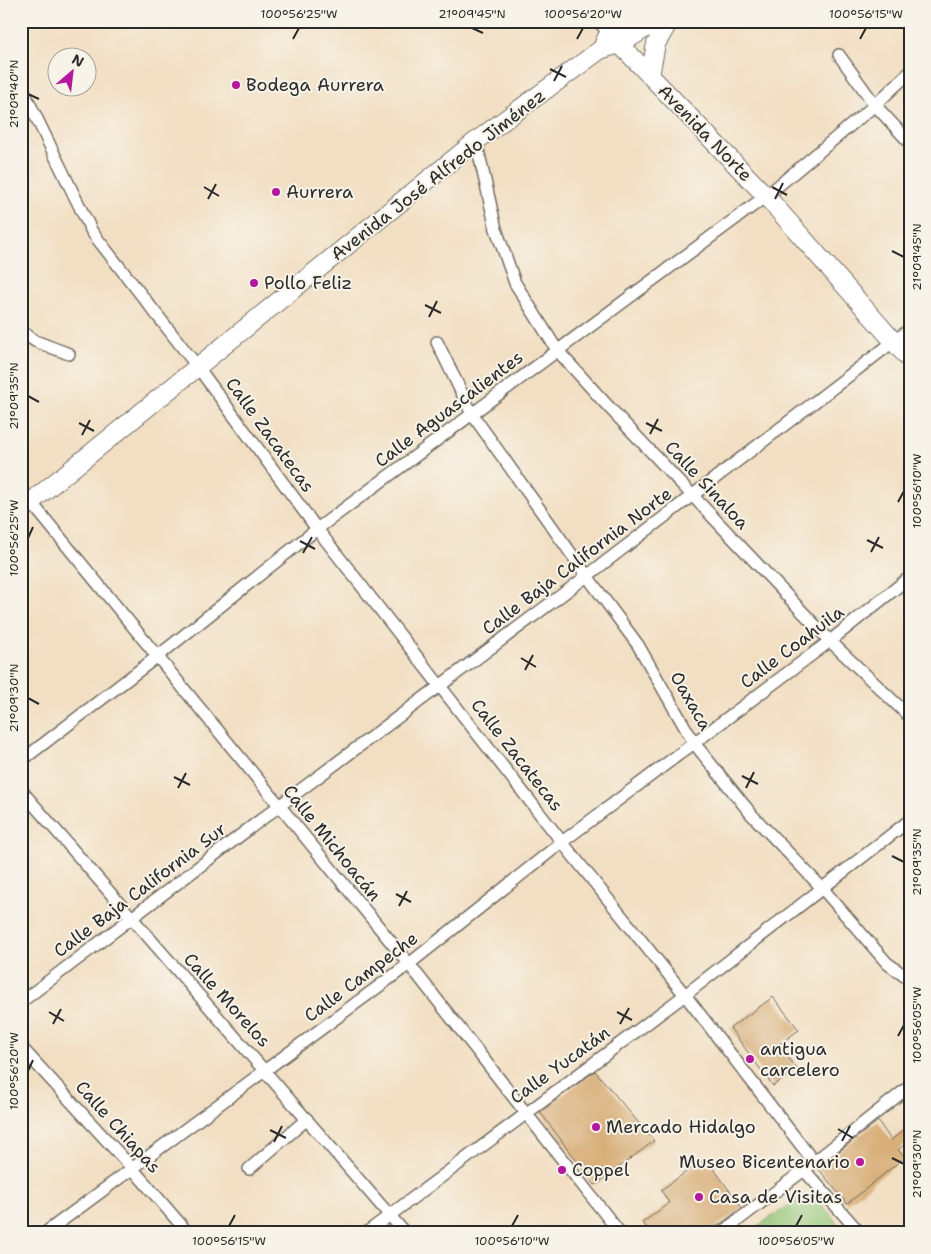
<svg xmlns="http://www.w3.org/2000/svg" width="931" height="1254" font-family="'Shantell Sans',sans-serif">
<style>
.green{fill:#94c677;stroke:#607851}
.building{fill:#d8af79}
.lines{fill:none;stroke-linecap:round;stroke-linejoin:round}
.street-casing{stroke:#716a60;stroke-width:14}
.primary-casing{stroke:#716a60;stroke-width:20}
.street{stroke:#fff;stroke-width:11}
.primary{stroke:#fff;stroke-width:18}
.ticks{fill:none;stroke:#2b2b2b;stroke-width:2}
.poi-dot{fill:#b5179e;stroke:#f7f3e8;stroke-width:2}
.labels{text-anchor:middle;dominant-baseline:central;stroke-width:4;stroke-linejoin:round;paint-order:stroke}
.poi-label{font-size:18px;fill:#2b2b2b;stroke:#f7f3e8;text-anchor:start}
.street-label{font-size:18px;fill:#2b2b2b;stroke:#f7f3e8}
.neatline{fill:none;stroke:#2b2b2b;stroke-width:2}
.ticks-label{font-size:12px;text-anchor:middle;fill:#2b2b2b}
</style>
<rect width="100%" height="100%" fill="#f7f3e8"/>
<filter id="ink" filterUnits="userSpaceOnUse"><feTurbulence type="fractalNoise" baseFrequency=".02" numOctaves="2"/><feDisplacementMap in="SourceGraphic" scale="10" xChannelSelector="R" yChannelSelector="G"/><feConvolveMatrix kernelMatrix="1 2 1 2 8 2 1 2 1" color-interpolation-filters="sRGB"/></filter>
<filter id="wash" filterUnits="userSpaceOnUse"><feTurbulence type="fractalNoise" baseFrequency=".0096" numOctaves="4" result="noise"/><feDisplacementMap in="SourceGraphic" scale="20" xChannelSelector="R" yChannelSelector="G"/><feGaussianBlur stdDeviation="1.12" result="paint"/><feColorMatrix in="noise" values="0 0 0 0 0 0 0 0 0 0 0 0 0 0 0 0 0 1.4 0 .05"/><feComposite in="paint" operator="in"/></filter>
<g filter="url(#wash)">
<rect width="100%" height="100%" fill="#f2dfc3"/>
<!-- green -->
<path class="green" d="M803 1196C822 1198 833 1219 845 1233H747Z"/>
<g id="blocks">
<!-- building -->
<g class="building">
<polygon points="773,997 799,1030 778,1045 797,1069 773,1086 730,1028"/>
<polygon points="595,1071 654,1141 595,1185 540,1112"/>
<polygon points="878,1121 891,1140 904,1130 910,1138 910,1140 898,1150 905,1157 847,1204 818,1168"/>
<polygon points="706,1158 742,1208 716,1227 714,1233 652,1233 642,1223 669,1203 661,1190"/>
</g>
</g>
</g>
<g filter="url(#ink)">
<use href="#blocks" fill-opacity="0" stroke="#716a60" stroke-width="1"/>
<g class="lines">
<defs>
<g id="street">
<polyline points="598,21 609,33"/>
<polyline points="839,55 875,105 910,143"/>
<polyline points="21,86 92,232 197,366 317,529 562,842 685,995 814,1162"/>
<polyline points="476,141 496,229 515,283 557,350 605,403 830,641 910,717"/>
<polyline points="21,331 35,341 69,354"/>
<polyline points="437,342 472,414 587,576 638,645 694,743 752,815 822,888 887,963 910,980"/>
<polyline points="31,502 409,964 620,1233"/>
<polyline points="21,761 158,656 317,529 766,196 875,105 910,72"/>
<polyline points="21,790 405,1233"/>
<polyline points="21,1002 279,806 587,576 910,329"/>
<polyline points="21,1047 132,1168 188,1233"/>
<polyline points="249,1169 307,1119"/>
<polyline points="804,1170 860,1233"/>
<polyline points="45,1233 409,964 562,842 830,641 910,577"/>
<polyline points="366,1233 685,995 910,820"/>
<polyline points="721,1233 804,1170 910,1086"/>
</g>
<g id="primary">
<polyline points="609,33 766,196 910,360"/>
<polyline points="604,43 609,33 627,21"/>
<polyline points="650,75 656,44 669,21"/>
<polyline points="21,510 476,141 600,50 620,44 657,21"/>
</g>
</defs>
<!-- street casing -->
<use href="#street" class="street-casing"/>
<!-- primary casing -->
<use href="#primary" class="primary-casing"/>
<!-- street -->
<use href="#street" class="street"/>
<!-- primary -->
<use href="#primary" class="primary"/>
</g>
</g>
<!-- ticks -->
<path class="ticks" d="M472 28 483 33M293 39 299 28M577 39 583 28M860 39 866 28M550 69 566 77M554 81 562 66M28 94 39 99M204 187 219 196M772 187 787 195M208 199 216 184M775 199 783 183M892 251 904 257M425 305 441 313M429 317 437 301M28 396 39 402M79 423 94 431M646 423 662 431M650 434 658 419M82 435 90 420M898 502 904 491M28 538 33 527M867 540 883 548M300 541 315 549M871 552 879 537M303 553 312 537M521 658 536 667M525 670 533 655M28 698 39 704M742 776 758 784M174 777 190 785M178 788 186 773M746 788 754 772M892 856 904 862M396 894 411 902M399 906 407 891M49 1012 64 1021M617 1012 632 1020M53 1024 61 1009M620 1024 629 1008M898 1036 904 1025M28 1071 33 1060M838 1129 853 1138M270 1130 286 1138M842 1141 850 1126M274 1142 282 1126M892 1158 904 1164M229 1226 235 1215M512 1226 518 1215M796 1226 802 1215"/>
<!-- markers -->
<g class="poi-dot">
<circle cx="236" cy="85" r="5"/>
<circle cx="276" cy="192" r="5"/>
<circle cx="254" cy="283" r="5"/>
<circle cx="750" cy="1059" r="5"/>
<circle cx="596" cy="1127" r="5"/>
<circle cx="860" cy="1162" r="5"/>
<circle cx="562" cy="1170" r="5"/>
<circle cx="699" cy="1197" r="5"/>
</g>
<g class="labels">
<!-- poi labels -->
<g class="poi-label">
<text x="246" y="85">Bodega Aurrera</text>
<text x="286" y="192">Aurrera</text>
<text x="264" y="283">Pollo Feliz</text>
<text x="760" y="1049">antigua<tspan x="760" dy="21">carcelero</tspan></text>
<text x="606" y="1127">Mercado Hidalgo</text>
<text x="850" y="1162" text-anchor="end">Museo Bicentenario</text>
<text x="572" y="1170">Coppel</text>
<text x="709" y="1197">Casa de Visitas</text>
</g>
<!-- street labels -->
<g class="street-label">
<text transform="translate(705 133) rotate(46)">Avenida Norte</text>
<text transform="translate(438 175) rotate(-38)">Avenida José Alfredo Jiménez</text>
<text transform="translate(449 409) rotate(-37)">Calle Aguascalientes</text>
<text transform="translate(270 435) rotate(54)">Calle Zacatecas</text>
<text transform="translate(707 485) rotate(47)">Calle Sinaloa</text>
<text transform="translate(577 561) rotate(-37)">Calle Baja California Norte</text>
<text transform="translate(792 647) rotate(-37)">Calle Coahuila</text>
<text transform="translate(691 701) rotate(60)">Oaxaca</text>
<text transform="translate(517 755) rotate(52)">Calle Zacatecas</text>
<text transform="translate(332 843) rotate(51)">Calle Michoacán</text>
<text transform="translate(140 890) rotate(-37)">Calle Baja California Sur</text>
<text transform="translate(361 977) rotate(-37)">Calle Campeche</text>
<text transform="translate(227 1000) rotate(48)">Calle Morelos</text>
<text transform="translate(560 1065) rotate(-36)">Calle Yucatán</text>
<text transform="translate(118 1127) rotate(48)">Calle Chiapas</text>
</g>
</g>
<!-- margin -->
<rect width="931" height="1254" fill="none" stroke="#f7f3e8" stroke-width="55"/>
<!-- north arrow -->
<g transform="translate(72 72) rotate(28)"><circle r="24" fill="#f7f3e8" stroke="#a5a39c"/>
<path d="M0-4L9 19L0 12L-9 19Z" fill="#b5179e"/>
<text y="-8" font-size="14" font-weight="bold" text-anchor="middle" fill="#2b2b2b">N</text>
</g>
<rect x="28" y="28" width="876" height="1198" class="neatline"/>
<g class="ticks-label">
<text x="299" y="18">100°56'25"W</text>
<text x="472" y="18">21°09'45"N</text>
<text x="583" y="18">100°56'20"W</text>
<text x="866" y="18">100°56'15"W</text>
<text transform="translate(14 94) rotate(-90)" y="4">21°09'40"N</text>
<text transform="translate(917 257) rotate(-90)" y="4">21°09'45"N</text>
<text transform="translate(14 396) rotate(-90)" y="4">21°09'35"N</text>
<text transform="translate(917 491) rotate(-90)" y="4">100°56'10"W</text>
<text transform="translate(14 538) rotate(-90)" y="4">100°56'25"W</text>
<text transform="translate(14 698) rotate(-90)" y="4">21°09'30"N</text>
<text transform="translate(917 862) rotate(-90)" y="4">21°09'35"N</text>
<text transform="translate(917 1025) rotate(-90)" y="4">100°56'05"W</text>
<text transform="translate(14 1071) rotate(-90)" y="4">100°56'20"W</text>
<text transform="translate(917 1164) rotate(-90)" y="4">21°09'30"N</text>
<text x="229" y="1245">100°56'15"W</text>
<text x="512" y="1245">100°56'10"W</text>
<text x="796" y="1245">100°56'05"W</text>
</g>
</svg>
